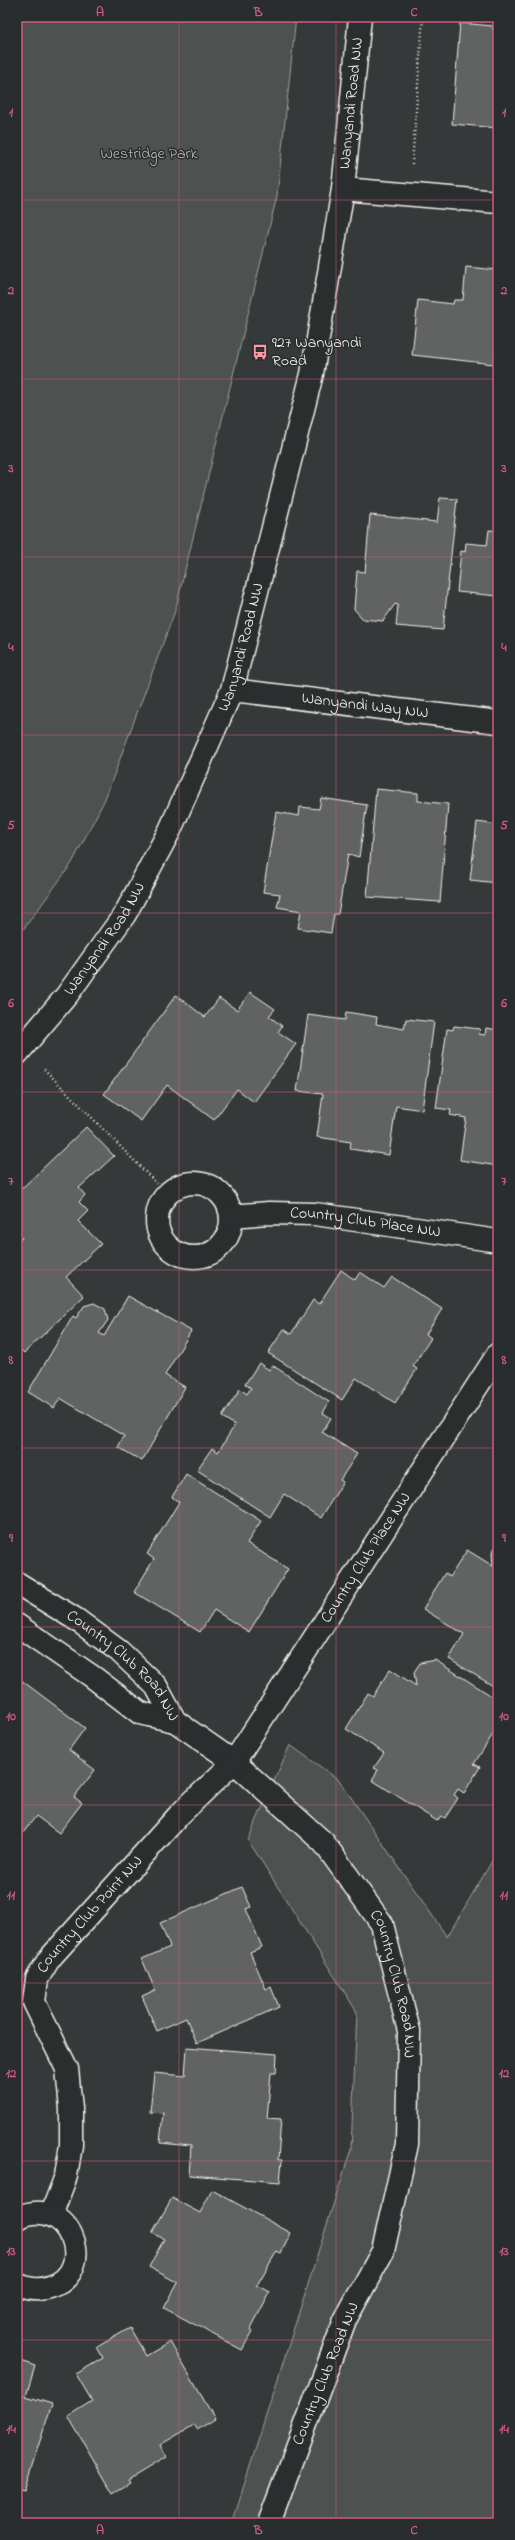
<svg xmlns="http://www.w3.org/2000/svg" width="515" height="2540" font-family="'Indie Flower',sans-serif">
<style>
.green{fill:#4e514f;stroke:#a1a19c}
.building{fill:#616362;stroke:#f4f1e8}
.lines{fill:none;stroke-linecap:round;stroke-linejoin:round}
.minor-casing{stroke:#f4f1e8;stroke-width:25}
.tertiary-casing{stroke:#f4f1e8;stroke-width:25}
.path{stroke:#f4f1e8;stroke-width:2.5;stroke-dasharray:1 3;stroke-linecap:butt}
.minor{stroke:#2a2d2e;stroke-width:22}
.tertiary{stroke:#2a2d2e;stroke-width:22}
.grid{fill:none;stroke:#d15985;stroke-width:1;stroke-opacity:0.55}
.labels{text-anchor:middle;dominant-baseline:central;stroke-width:3;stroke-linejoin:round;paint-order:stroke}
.street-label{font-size:16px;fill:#f4f1e8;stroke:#2a2d2e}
.park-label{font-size:16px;fill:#bab9b2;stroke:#2a2d2e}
.poi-label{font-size:16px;fill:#f4f1e8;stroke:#2a2d2e;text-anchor:start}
.neatline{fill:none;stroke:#d15985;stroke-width:1.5}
.grid-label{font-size:13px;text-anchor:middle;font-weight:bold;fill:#d15985}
</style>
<rect width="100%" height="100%" fill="#363939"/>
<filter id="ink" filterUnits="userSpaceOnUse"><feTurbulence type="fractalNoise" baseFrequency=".025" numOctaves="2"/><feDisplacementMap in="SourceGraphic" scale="8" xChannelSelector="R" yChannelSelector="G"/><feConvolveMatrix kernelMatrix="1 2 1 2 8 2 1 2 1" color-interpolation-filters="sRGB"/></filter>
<g filter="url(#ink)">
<!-- green -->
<g class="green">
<polygon points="17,17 296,17 277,196 175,611 105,799 72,863 17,938"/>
<polygon points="290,1745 339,1780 447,1937 498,1851 498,2523 232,2523 351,2149 357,2012 248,1840"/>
</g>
<!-- building -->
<g class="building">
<polygon points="460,23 493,26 493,30 498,31 498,128 452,124"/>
<polygon points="466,267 498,270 498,330 494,364 412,355 418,300 453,304 454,300 463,300"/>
<polygon points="440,498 457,499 443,630 396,626 398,605 395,604 383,621 363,619 354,609 357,571 365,572 370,515 437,522"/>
<polygon points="489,530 498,531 498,596 457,592 461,551 465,552 466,543 487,545"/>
<polygon points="376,789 418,793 418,801 448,804 440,902 367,897"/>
<polygon points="321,798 367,805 359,857 348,854 338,914 334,914 331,933 298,928 301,911 277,907 280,894 263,892 276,812 299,816 300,807 319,809"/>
<polygon points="477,822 498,825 498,883 470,880"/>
<polygon points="250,992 275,1009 269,1016 282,1026 278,1032 296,1044 254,1102 237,1089 214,1120 167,1085 141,1121 104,1094 176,995 205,1017 219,998 237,1010"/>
<polygon points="346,1012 377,1017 376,1024 404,1029 406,1019 434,1022 422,1110 396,1106 389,1155 350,1149 351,1142 317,1137 323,1094 297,1091 308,1015 345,1020"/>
<polygon points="454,1026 480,1029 479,1034 485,1035 486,1028 498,1030 498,1166 460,1160 466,1118 450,1115 451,1110 436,1108 447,1029 453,1030"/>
<polygon points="86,1127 114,1156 79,1188 85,1195 79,1202 88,1211 78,1221 101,1244 66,1277 84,1296 24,1353 17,1346 17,1275 21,1271 17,1267 17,1243 22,1238 17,1233 17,1193"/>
<polygon points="341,1270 355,1280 360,1272 384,1288 392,1277 442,1309 426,1334 431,1338 413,1366 417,1369 395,1403 356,1378 342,1400 268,1353 284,1329 291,1334 313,1300 319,1304"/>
<polygon points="128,1296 191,1331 165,1375 185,1387 142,1461 118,1447 124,1436 60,1398 54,1408 28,1392 73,1316 76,1318 84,1306 94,1303 105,1309 108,1320 99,1333 104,1336"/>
<polygon points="259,1363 269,1370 272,1365 329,1402 323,1413 331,1418 322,1432 357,1454 340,1480 343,1482 321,1518 284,1494 270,1517 197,1470 212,1448 218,1452 235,1425 222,1417 240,1389 247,1394 251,1388 245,1384"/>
<polygon points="186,1474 261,1521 247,1543 288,1569 249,1632 214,1610 200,1632 134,1592 154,1559 147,1554 179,1502 172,1497"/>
<polygon points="498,1542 498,1689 449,1659 464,1634 423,1609 445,1573 450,1577 467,1550 493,1566 492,1553"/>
<polygon points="435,1660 498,1700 498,1737 493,1734 474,1764 480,1767 464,1793 458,1789 454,1795 458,1798 445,1818 441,1816 437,1821 372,1780 378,1770 374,1768 384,1753 346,1729 368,1693 373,1696 390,1669 416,1686 414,1672 420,1663"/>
<polygon points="17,1677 85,1728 69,1750 95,1770 74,1797 82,1803 59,1833 36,1816 20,1837 17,1835"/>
<polygon points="242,1887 251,1907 246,1909 262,1947 250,1952 266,1989 271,1987 279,2007 197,2043 186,2018 157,2031 142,1996 155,1990 142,1959 170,1947 160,1923"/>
<polygon points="187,2047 277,2054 276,2073 271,2073 267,2118 281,2119 278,2160 282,2160 280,2182 189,2175 191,2146 160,2143 163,2113 150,2112 154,2073 185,2076"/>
<polygon points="212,2190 291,2233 281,2253 277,2251 257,2285 270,2292 250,2330 252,2332 242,2350 164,2308 178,2283 149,2267 164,2239 152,2233 172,2198 200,2213"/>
<polygon points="130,2328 146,2356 170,2342 215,2419 197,2430 194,2425 160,2445 166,2457 128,2480 130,2483 113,2493 68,2416 92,2401 76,2374 103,2358 97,2347"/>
<polygon points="17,2360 35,2366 26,2396 52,2404 24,2490 17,2488"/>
</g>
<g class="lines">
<defs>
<g id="minor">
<polyline points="343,189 498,202"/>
<path id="s1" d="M232 690 498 722"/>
<circle cx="194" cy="1220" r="37"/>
<path id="s2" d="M231 1216 269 1213 315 1214 498 1241"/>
<path id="s3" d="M17 1583 77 1620 119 1651 156 1686 175 1721 234 1762 324 1843 382 1924 409 2031 407 2144 383 2251 345 2320 269 2523"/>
<polyline points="17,1625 93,1677 140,1713 175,1721"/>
<path id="s4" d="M51 2215 66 2176 71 2145V2109L67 2069 34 2002 37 1979 49 1959 180 1814 234 1762 498 1354"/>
<path d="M17 2218C71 2192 99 2272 50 2287 39 2291 27 2289 17 2284"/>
</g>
<g id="tertiary">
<path id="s5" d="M17 1054 67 995 125 914 170 830 232 690 312 374 343 189 360 17"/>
</g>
</defs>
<!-- minor casing -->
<use href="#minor" class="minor-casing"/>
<!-- tertiary casing -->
<use href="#tertiary" class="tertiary-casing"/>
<!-- path -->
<g class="path">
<polyline points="412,164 423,17"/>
<polyline points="44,1069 167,1194"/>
</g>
<!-- minor -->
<use href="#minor" class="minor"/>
<!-- tertiary -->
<use href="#tertiary" class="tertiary"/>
</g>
</g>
<!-- grid -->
<path class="grid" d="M179 17V2523M336 17V2523M17 200H498M17 379H498M17 557H498M17 735H498M17 913H498M17 1092H498M17 1270H498M17 1448H498M17 1627H498M17 1805H498M17 1983H498M17 2161H498M17 2340H498"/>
<!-- icons -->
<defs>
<symbol id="bus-bare" viewBox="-9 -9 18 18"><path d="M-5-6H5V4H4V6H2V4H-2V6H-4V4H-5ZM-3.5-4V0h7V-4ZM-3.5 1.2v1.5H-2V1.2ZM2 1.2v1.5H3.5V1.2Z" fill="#ff9aa2" stroke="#2a2d2e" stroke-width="2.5" paint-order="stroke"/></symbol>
</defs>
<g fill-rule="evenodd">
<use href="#bus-bare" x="249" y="341" width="22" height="22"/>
</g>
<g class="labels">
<!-- street labels -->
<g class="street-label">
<text stroke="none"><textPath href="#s5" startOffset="1025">Wanyandi Road NW</textPath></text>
<text stroke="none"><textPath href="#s5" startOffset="469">Wanyandi Road NW</textPath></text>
<text stroke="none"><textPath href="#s1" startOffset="134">Wanyandi Way NW</textPath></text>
<text stroke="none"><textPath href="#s5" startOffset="145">Wanyandi Road NW</textPath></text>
<text stroke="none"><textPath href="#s2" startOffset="135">Country Club Place NW</textPath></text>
<text stroke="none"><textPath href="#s4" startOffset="784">Country Club Place NW</textPath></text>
<text stroke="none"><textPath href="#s3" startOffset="136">Country Club Road NW</textPath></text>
<text stroke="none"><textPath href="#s4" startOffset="331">Country Club Point NW</textPath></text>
<text stroke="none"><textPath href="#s3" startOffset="567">Country Club Road NW</textPath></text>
<text transform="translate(326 2374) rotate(-68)">Country Club Road NW</text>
</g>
<!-- park labels -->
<g class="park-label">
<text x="149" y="154">Westridge Park</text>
</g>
<!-- poi labels -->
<g class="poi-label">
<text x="272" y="343">927 Wanyandi<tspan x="272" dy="18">Road</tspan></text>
</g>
</g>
<!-- margin -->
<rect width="515" height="2540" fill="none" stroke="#2a2d2e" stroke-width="44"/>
<rect x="22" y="22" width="471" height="2496" class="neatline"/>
<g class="grid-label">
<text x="100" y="16">A</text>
<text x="258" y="16">B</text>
<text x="414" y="16">C</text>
<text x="11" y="116">1</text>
<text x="504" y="116">1</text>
<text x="11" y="294">2</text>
<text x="504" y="294">2</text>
<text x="11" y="472">3</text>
<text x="504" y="472">3</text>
<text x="11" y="651">4</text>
<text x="504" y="651">4</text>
<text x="11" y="829">5</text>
<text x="504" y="829">5</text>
<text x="11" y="1007">6</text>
<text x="504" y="1007">6</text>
<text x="11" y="1185">7</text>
<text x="504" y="1185">7</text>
<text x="11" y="1364">8</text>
<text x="504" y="1364">8</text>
<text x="11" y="1542">9</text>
<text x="504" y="1542">9</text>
<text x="11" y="1720">10</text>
<text x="504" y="1720">10</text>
<text x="11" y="1899">11</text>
<text x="504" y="1899">11</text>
<text x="11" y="2077">12</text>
<text x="504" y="2077">12</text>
<text x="11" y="2255">13</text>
<text x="504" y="2255">13</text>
<text x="11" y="2433">14</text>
<text x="504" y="2433">14</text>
<text x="100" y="2534">A</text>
<text x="258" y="2534">B</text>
<text x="414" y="2534">C</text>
</g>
</svg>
